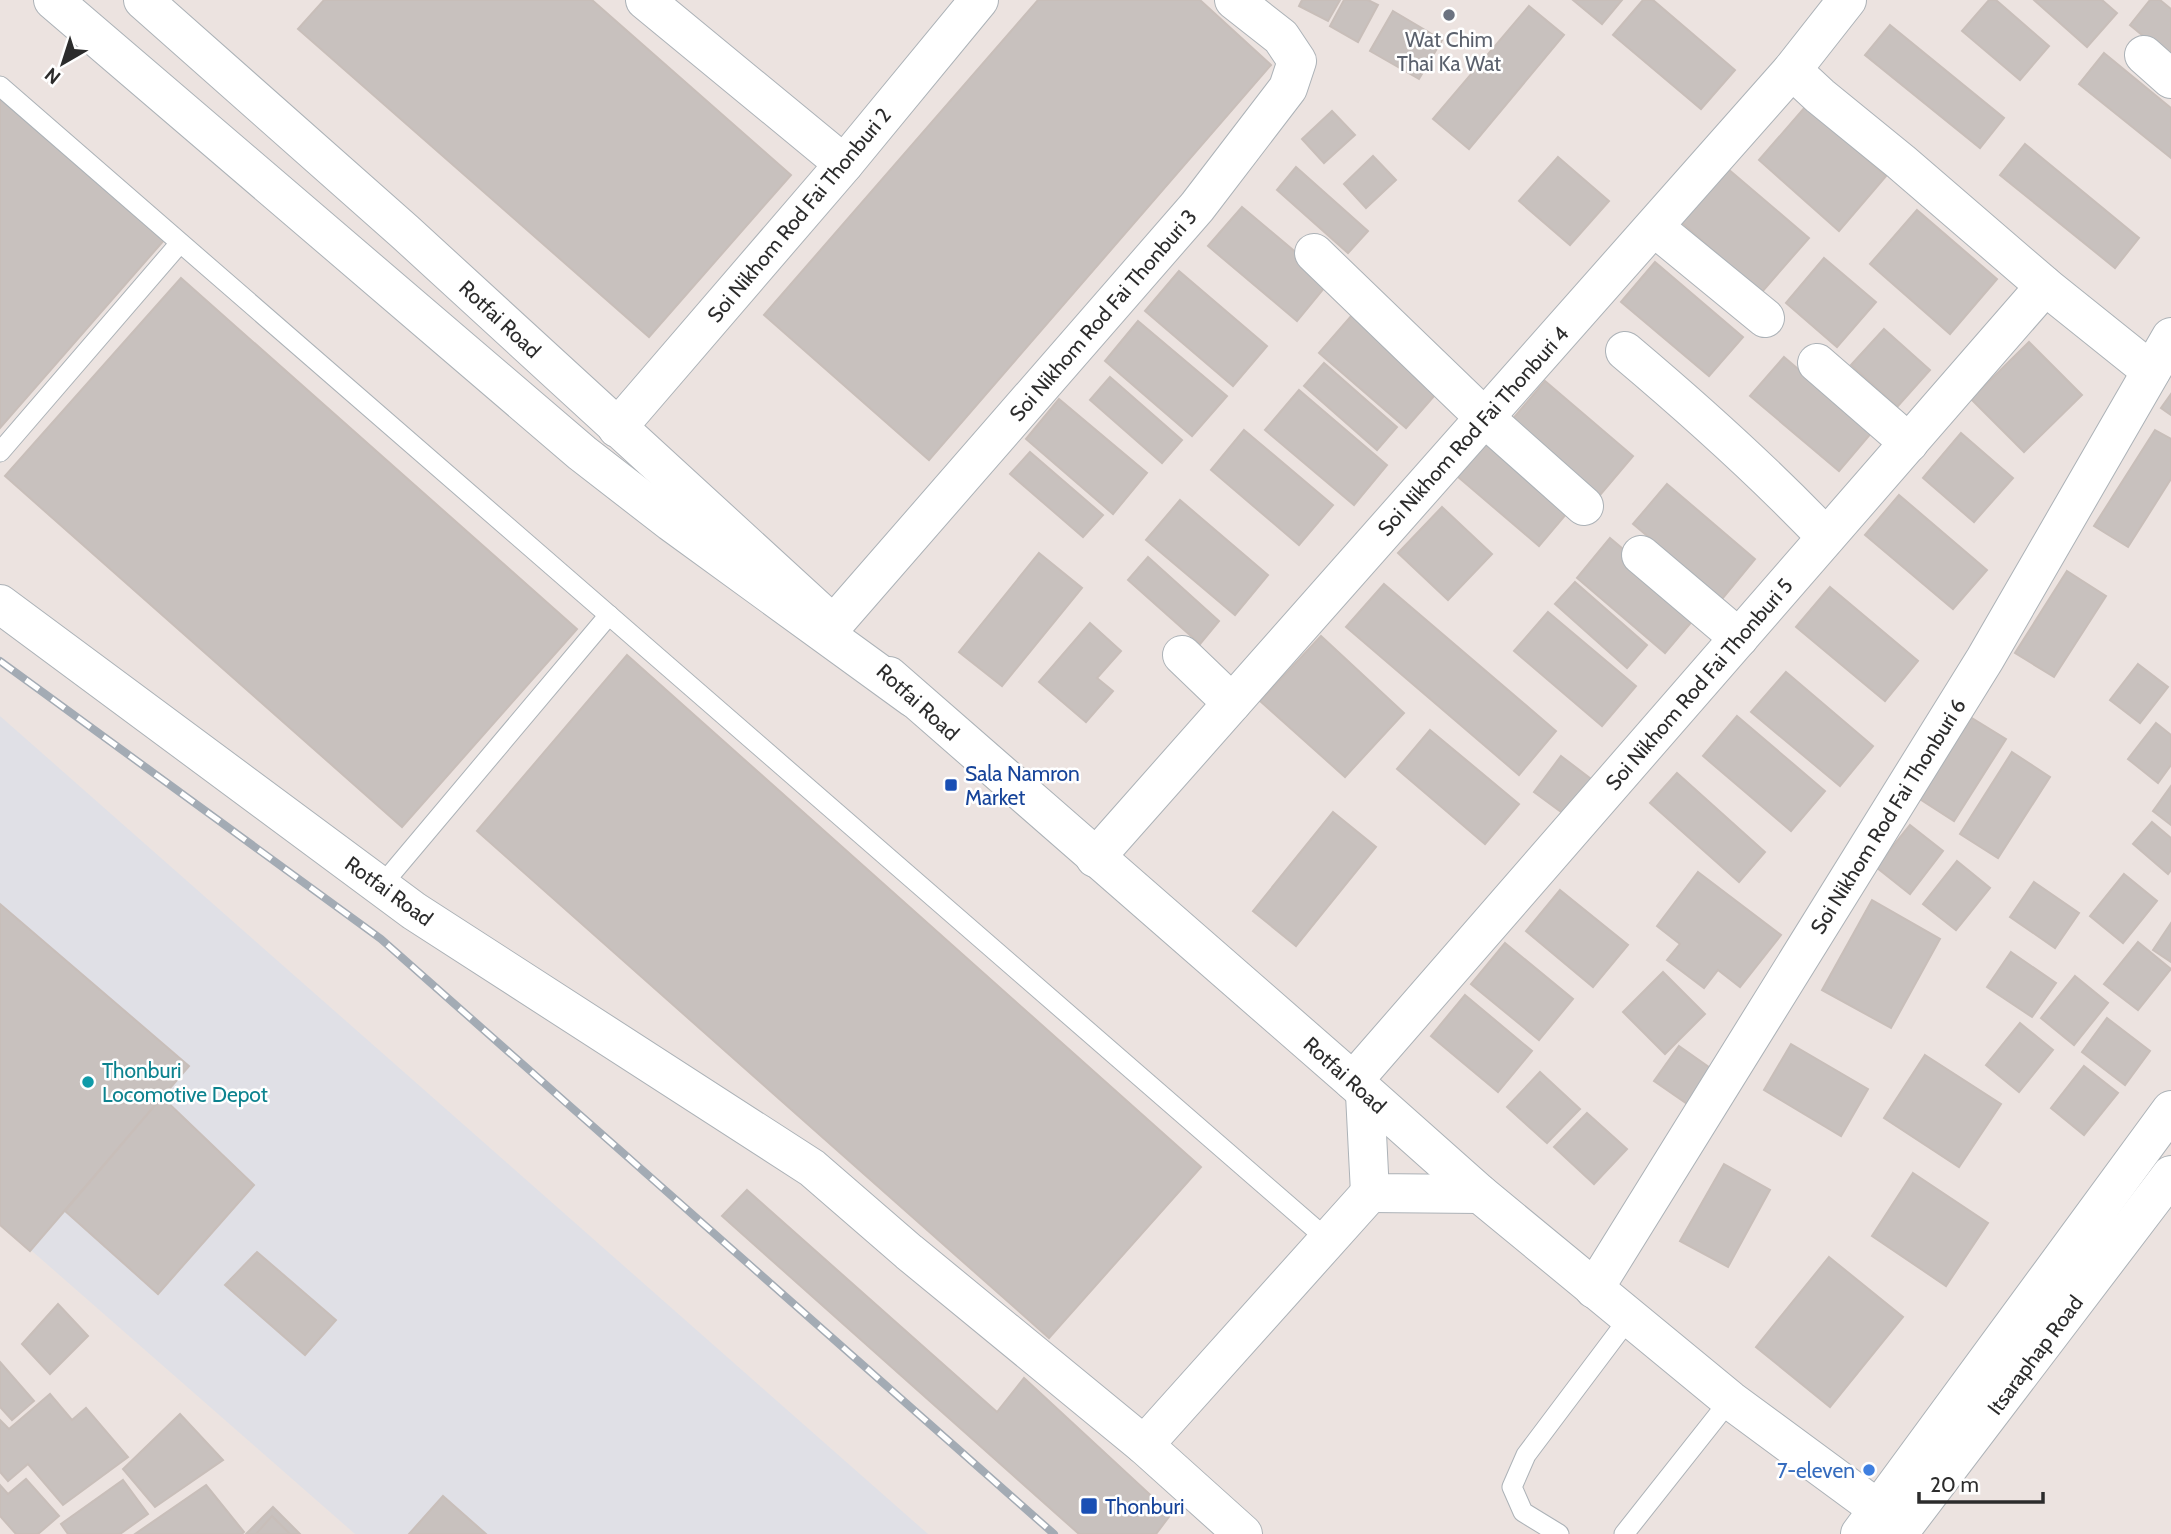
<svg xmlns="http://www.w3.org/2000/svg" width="2171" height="1534" font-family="Cabin,sans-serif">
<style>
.industrial{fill:#e0e0e6}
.building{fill:#c8c1be;stroke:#c8beb9;stroke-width:2}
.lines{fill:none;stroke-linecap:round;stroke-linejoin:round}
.service-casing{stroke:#acb2b7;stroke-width:21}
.minor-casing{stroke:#acb2b7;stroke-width:40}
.tertiary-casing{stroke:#acb2b7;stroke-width:40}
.secondary-casing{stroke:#acb2b7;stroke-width:40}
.service{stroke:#fff;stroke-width:19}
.minor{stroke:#fff;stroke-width:38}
.tertiary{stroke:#fff;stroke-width:38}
.secondary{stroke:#fff;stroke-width:38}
.rail-casing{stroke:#a3abb4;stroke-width:8}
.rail{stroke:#fff;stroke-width:5;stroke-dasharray:16;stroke-linecap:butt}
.worship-dot{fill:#6b7280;stroke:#fff;stroke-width:2.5}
.transit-dot{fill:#1a4fb4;stroke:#fff;stroke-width:2.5}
.culture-dot{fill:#0f9aa8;stroke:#fff;stroke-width:2.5}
.shop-dot{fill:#3f7fe0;stroke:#fff;stroke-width:2.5}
.labels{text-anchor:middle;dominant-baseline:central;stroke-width:5;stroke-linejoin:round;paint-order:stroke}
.worship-label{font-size:21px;fill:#5b616d;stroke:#fff}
.street-label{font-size:21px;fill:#2c2c2c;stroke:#fff}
.transit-label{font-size:21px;fill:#164399;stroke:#fff;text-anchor:start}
.culture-label{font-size:21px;fill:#0d838f;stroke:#fff;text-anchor:start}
.shop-label{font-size:21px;fill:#366cbe;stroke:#fff;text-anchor:end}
</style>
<rect width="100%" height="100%" fill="#ece3e0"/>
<!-- industrial -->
<polygon class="industrial" points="0,716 928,1534 355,1534 0,1223"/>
<!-- building -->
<g class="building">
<polygon points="324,0 592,0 791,175 649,337 298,29"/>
<polygon points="1038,0 1200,0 1271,65 929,460 764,315"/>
<polygon points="1302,0 1340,0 1328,21 1299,6"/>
<polygon points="1344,0 1368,0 1378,5 1358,42 1330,26"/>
<polygon points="1573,0 1622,0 1602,24"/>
<polygon points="1643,0 1653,0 1735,70 1701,109 1613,35"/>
<polygon points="1989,0 1996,0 2049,46 2020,80 1962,31"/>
<polygon points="2034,0 2102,0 2117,13 2087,47"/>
<polygon points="2150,0 2160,0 2171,9 2171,59 2130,25"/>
<polygon points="1529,6 1564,35 1469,149 1433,119"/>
<polygon points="1393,11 1442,40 1419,79 1370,51"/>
<polygon points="1890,25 2004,118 1980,148 1865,55"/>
<polygon points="2104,53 2171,108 2171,158 2079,84"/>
<polygon points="0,95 165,239 0,428"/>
<polygon points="1806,106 1886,176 1839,231 1759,160"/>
<polygon points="1332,111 1355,135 1324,163 1302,139"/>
<polygon points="2025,144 2139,238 2115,268 2000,175"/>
<polygon points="1373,156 1396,180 1366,208 1344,184"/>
<polygon points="1558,157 1609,201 1570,245 1519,201"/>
<polygon points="1296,167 1368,231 1348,253 1277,190"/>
<polygon points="1728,169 1809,238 1761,293 1681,222"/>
<polygon points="1242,207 1330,281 1297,321 1208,246"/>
<polygon points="1917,210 1997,279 1950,334 1870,264"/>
<polygon points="1824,258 1876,302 1837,347 1786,303"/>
<polygon points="1655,262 1743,337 1709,376 1621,302"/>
<polygon points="1179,271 1267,346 1233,386 1145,311"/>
<polygon points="181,278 577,629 402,827 5,476"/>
<polygon points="1353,314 1441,388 1406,428 1319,353"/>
<polygon points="1138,321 1227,396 1192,436 1105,361"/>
<polygon points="1884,329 1930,370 1897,407 1851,365"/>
<polygon points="2029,342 2082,395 2024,452 1971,399"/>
<polygon points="1784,357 1872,432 1839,471 1750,396"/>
<polygon points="1324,363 1397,427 1377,450 1304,386"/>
<polygon points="1110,377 1182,440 1162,463 1090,400"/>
<polygon points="1545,381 1633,456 1600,495 1511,421"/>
<polygon points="1299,390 1387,465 1354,505 1265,430"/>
<polygon points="2171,394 2171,415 2161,408"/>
<polygon points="1059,399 1147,473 1113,514 1026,439"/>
<polygon points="1244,430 1333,505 1299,545 1211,470"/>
<polygon points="2155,430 2171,439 2171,479 2128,547 2094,526"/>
<polygon points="1485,431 1573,506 1539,546 1451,471"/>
<polygon points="1961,433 2013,478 1974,522 1923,478"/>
<polygon points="1030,452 1103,515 1083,537 1010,474"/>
<polygon points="1667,484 1755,559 1722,599 1633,524"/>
<polygon points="1899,495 1987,570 1953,609 1865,535"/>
<polygon points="1180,500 1268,575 1235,615 1146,540"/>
<polygon points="1442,507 1492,554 1448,600 1398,553"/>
<polygon points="1610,538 1699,613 1665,653 1577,578"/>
<polygon points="1039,553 1082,588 1002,686 959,652"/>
<polygon points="1148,557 1219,621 1200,644 1128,580"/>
<polygon points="2067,571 2106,596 2054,677 2015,653"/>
<polygon points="1575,582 1647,645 1627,668 1555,604"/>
<polygon points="1384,584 1556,731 1519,775 1346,627"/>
<polygon points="1830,587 1918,661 1885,701 1796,627"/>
<polygon points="1548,612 1636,686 1602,726 1514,651"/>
<polygon points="1090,623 1121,651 1097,678 1113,691 1086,722 1039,682"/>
<polygon points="1321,636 1404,713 1345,777 1260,701"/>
<polygon points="627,655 1201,1167 1049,1338 477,831"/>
<polygon points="2138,664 2168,687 2140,723 2110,700"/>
<polygon points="1786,672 1873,746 1840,786 1751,712"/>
<polygon points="1967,715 2006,739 1954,821 1915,796"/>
<polygon points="1737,716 1825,791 1791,831 1703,756"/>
<polygon points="2156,723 2171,735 2171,765 2158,783 2128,759"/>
<polygon points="1430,730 1519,804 1485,844 1397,769"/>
<polygon points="2012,752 2050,777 1998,858 1960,834"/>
<polygon points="1561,756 1591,779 1564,814 1534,792"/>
<polygon points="1677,773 1765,852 1739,882 1650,803"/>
<polygon points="2171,786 2171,825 2153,811"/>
<polygon points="1333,812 1376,847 1296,946 1253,911"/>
<polygon points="2152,822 2171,838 2171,870 2168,874 2133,844"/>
<polygon points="1910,825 1943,851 1910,894 1876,867"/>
<polygon points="1957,861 1990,888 1956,930 1923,904"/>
<polygon points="1698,872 1781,935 1740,987 1718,970 1704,988 1667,960 1680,944 1657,926"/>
<polygon points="2124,874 2157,901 2123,943 2090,916"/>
<polygon points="2034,882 2079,913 2055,948 2010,917"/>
<polygon points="1560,890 1628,945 1593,987 1526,931"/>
<polygon points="1872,900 1940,939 1891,1028 1822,990"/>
<polygon points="0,904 189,1066 30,1251 0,1225"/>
<polygon points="2171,923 2171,962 2153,950"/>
<polygon points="2138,942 2171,969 2138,1010 2104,984"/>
<polygon points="1505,943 1573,999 1539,1040 1471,984"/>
<polygon points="2011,952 2056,983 2032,1017 1987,987"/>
<polygon points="1663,972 1705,1014 1665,1054 1623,1012"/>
<polygon points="2075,976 2108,1003 2074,1045 2041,1018"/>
<polygon points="1465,995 1532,1051 1498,1092 1431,1036"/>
<polygon points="2107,1018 2150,1051 2125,1085 2082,1052"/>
<polygon points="2020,1023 2053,1050 2019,1092 1986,1065"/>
<polygon points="1791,1044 1868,1089 1841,1136 1764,1090"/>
<polygon points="1679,1046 1723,1077 1699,1112 1654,1081"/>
<polygon points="1925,1055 2001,1104 1959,1167 1884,1118"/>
<polygon points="2084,1066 2118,1093 2084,1135 2051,1108"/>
<polygon points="1540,1072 1580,1109 1547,1143 1507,1107"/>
<polygon points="162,1097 254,1185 158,1294 65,1211"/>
<polygon points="1587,1113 1627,1149 1594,1184 1554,1147"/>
<polygon points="1724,1164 1770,1190 1728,1267 1680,1241"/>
<polygon points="1913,1173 1988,1223 1946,1286 1872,1236"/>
<polygon points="747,1190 997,1412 1024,1378 1171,1514 1156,1534 1079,1534 722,1216"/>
<polygon points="257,1252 336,1320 305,1355 225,1285"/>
<polygon points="1829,1257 1903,1317 1830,1407 1756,1347"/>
<polygon points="58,1304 88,1336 50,1374 22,1344"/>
<polygon points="0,1362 34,1401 12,1420 0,1407"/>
<polygon points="50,1394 72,1420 86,1408 128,1457 63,1505 28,1464 8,1481 0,1472 0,1420 9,1429"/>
<polygon points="180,1414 223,1460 155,1507 123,1469"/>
<polygon points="26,1479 59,1516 38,1534 16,1534 0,1516 0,1485 8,1494"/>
<polygon points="123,1480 148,1514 120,1534 68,1534 61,1524"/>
<polygon points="206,1485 244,1532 242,1534 135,1534"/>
<polygon points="443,1496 486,1534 409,1534"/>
<polygon points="273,1507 300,1534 246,1534"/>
<polygon points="272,1516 290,1534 256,1534"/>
</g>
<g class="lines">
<defs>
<g id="service">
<polyline points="0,86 1328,1240"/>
<polyline points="0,452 180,243"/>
<polyline points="381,886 609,615"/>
<polyline points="1559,1534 1523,1512 1512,1487 1526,1455 1629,1318"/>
<polyline points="1624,1534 1730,1400"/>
</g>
<g id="minor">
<polyline points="645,0 844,164"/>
<polyline points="2144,55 2171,79"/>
<polyline points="1792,70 1820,96 1901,162 2045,286 2151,371"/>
<polyline points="1654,227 1765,318"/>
<polyline points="1314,253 1485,418 1584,506"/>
<path d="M1625 351C1695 410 1763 471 1826 537"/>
<polyline points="1817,363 1909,443"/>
<polyline points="617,428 844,164 979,0"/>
<polyline points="1641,555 1739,638"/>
<polyline points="0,604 414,911 812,1168 909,1252 1144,1445 1243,1534"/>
<polyline points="833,625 1197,207 1288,88 1297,61 1281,37 1234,0"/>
<polyline points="1182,655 1232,703"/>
<polyline points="1095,858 1792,70 1847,0"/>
<polyline points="1353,1081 2045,286"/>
<polyline points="1594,1289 1985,659 2171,337"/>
<polyline points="1144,1445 1370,1193"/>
</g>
<g id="tertiary">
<polyline points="143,0 405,232 824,616"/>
<polyline points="889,676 1353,1081 1480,1194 1730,1400 1878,1509"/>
<polyline points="1365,1094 1370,1193 1480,1194"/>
</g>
<g id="secondary">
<polyline points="53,0 582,453 671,522 913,698"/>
<polyline points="1860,1534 2171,1110"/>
<polyline points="1898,1534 2171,1175"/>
</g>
</defs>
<!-- service casing -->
<use href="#service" class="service-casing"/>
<!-- minor casing -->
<use href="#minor" class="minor-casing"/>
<!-- tertiary casing -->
<use href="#tertiary" class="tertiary-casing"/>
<!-- secondary casing -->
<use href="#secondary" class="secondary-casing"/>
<!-- service -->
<use href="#service" class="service"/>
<!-- minor -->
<use href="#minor" class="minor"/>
<!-- tertiary -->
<use href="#tertiary" class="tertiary"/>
<!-- secondary -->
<use href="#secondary" class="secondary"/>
<defs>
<polyline id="rail" points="0,661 381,939 1054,1534"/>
</defs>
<!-- rail casing -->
<use href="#rail" class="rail-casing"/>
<!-- rail -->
<use href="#rail" class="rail"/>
</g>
<!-- markers -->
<circle class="worship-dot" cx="1449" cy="15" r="7"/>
<g class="transit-dot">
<rect x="944" y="778" width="14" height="14" rx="3.5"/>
<rect x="1080" y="1497" width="18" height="18" rx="3.5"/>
</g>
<circle class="culture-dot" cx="88" cy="1082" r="7"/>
<circle class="shop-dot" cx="1869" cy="1470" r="7"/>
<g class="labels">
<!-- worship labels -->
<g class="worship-label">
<text x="1449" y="39">Wat Chim<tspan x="1449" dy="24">Thai Ka Wat</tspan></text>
</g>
<!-- street labels -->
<g class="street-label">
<text transform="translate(799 215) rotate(-50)">Soi Nikhom Rod Fai Thonburi 2</text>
<text transform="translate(1103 315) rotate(-49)">Soi Nikhom Rod Fai Thonburi 3</text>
<text transform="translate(500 319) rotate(43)">Rotfai Road</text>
<text transform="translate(1473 431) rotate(-48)">Soi Nikhom Rod Fai Thonburi 4</text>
<text transform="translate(1699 684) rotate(-49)">Soi Nikhom Rod Fai Thonburi 5</text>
<text transform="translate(918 702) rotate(42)">Rotfai Road</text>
<text transform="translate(1888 816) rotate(-58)">Soi Nikhom Rod Fai Thonburi 6</text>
<text transform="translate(389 891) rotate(36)">Rotfai Road</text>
<text transform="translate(1345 1075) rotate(42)">Rotfai Road</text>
<text transform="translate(2035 1355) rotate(-53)">Itsaraphap Road</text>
</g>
<!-- transit labels -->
<g class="transit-label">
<text x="965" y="773">Sala Namron<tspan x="965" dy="24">Market</tspan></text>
<text x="1105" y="1506">Thonburi</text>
</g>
<!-- culture labels -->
<g class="culture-label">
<text x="102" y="1070">Thonburi<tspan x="102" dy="24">Locomotive Depot</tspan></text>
</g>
<!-- shop labels -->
<g class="shop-label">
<text x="1855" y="1470">7-eleven</text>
</g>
</g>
<!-- north arrow -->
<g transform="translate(63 63) rotate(219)" stroke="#ffffff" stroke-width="5" paint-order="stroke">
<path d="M0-5L12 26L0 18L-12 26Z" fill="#2c2c2c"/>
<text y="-10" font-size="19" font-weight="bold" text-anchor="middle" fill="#2c2c2c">N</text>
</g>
<!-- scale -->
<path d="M1919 1492v10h124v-10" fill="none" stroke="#2c2c2c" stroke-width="3.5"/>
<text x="1930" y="1492" font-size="21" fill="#2c2c2c" stroke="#ffffff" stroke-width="5" paint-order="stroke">20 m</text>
</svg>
